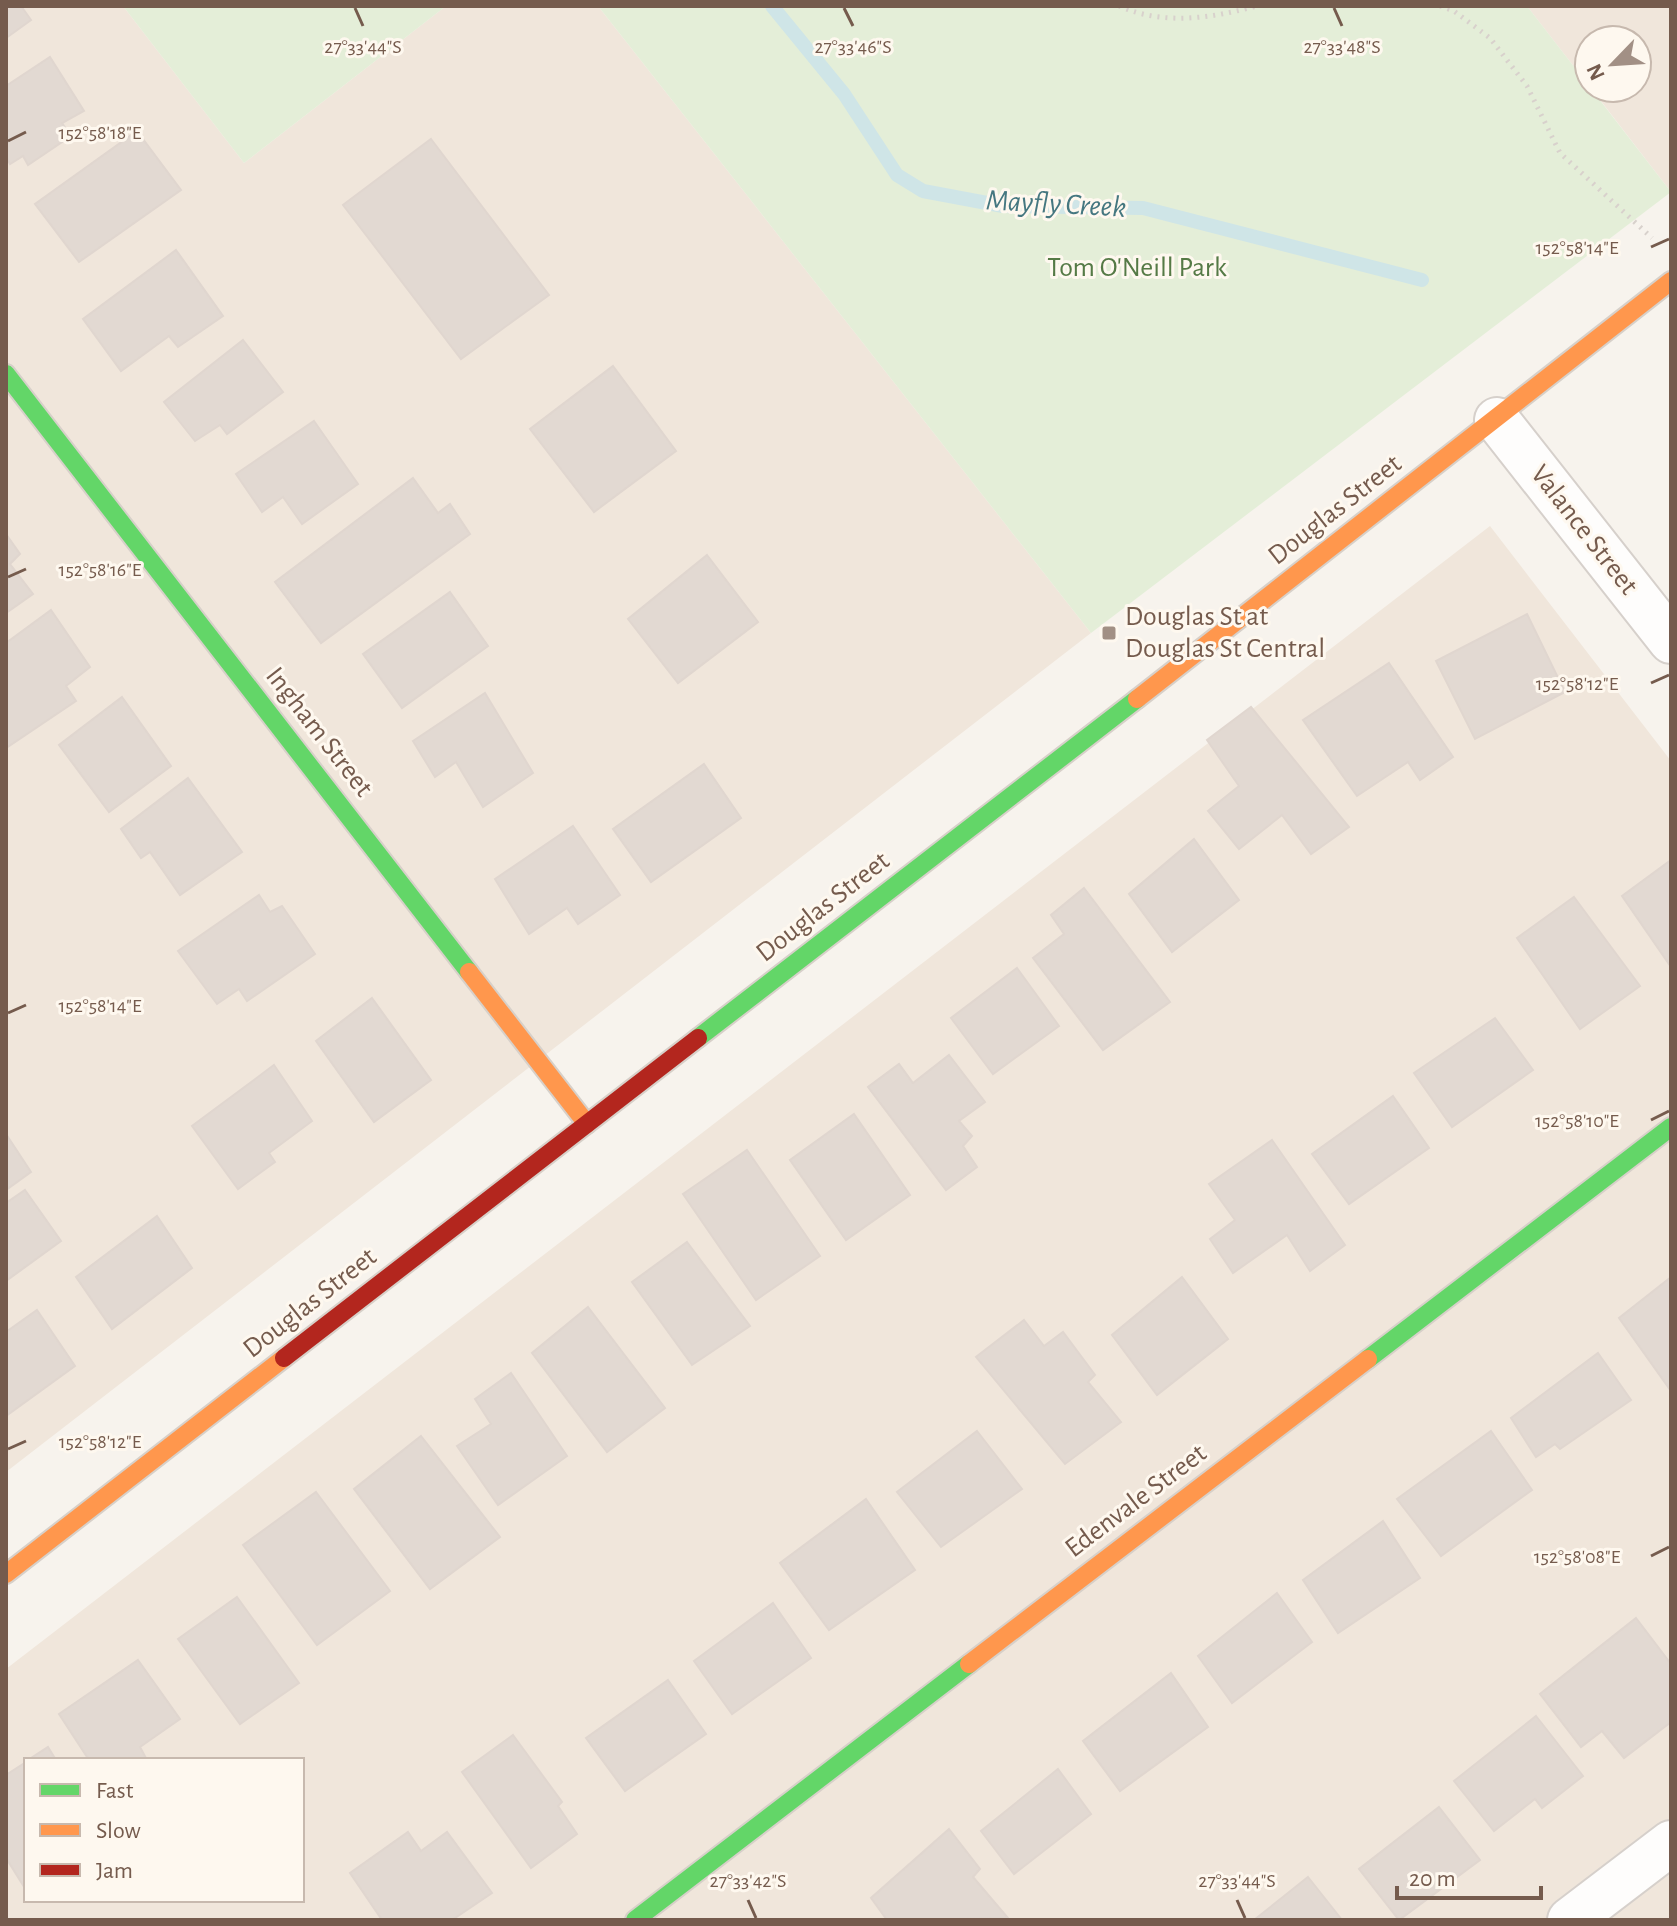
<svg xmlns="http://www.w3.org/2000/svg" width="1677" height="1926" font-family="'Alegreya Sans',sans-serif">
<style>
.residential{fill:#f0e6db;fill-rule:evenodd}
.green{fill:#e4eed8}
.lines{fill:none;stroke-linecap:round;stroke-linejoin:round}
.stream{stroke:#cfe5e7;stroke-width:14}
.building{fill:#e2d9d2;stroke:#e0d6cf;stroke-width:2}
.street-casing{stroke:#d6d0cb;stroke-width:48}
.fast-casing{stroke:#d7d0c9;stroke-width:22}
.slow-casing{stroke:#d7d0c9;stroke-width:22}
.jam-casing{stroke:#d7d0c9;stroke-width:22}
.path{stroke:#d8d1cc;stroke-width:5;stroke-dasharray:2 6;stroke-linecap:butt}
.street{stroke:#fefdfc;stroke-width:44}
.fast{stroke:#63d668;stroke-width:18}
.slow{stroke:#ff974d;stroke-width:18}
.jam{stroke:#b3261e;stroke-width:18}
.ticks{fill:none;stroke:#755b4d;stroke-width:3}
.poi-dot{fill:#a29085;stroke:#fef8ef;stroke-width:3}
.labels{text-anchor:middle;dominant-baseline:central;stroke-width:6;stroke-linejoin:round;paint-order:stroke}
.park-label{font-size:28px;fill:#557a46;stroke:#fef8ef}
.street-label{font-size:28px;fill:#755b4d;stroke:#fef8ef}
.poi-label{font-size:28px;fill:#755b4d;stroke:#fef8ef;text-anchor:start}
.water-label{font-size:30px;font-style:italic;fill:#457780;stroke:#fef8ef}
.ticks-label{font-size:20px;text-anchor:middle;fill:#755b4d;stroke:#fef8ef;stroke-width:6;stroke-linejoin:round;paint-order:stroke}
</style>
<rect width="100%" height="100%" fill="#f7f3ed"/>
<!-- residential -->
<g class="residential">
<polygon points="6,6 123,6 244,163 446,6 598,6 1091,633 6,1472"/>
<polygon points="1527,6 1671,6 1671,192 1591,88 1637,88 1637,40 1589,40 1589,86"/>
<path d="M1490 526 1671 761V1920H6V1669ZM26 1760H302V1900H26Z"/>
</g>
<!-- green -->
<g class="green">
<polygon points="123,6 446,6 244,163"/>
<polygon points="598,6 1527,6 1671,192 1091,633"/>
</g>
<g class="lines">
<!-- stream -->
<polyline class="stream" points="772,6 844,94 897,175 923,191 1003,206 1143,208 1422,280"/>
</g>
<!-- building -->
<g class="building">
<polygon points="6,6 21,6 31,20 6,38"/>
<polygon points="50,57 84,111 62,123 71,136 28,165 23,156 10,164 6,157 6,86"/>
<polygon points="137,131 181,190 79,262 35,204"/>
<polygon points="431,139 549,295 461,359 343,205"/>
<polygon points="176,250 223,316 178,347 169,336 121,371 83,319"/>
<polygon points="243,340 283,392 227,434 220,425 195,441 164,402"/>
<polygon points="613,366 676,451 594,512 530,429"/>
<polygon points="314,421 358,484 302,524 283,497 262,512 236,474"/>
<polygon points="413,478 438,513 450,504 470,534 321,643 275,582"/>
<polygon points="6,534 20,554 10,564 33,594 6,613"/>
<polygon points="707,555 758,622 678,683 628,619"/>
<polygon points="450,592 488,646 402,708 363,654"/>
<polygon points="51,610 90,667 66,686 76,701 6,748 6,643"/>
<polygon points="1527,614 1565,692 1475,739 1436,661"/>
<polygon points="1389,663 1453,757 1420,780 1408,762 1357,796 1303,720"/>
<polygon points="485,693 533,773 483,807 456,762 435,777 413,741"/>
<polygon points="122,697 171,766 109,812 59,745"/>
<polygon points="1251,707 1349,827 1311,854 1282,815 1239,849 1208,811 1239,786 1207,740"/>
<polygon points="704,764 741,818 651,882 613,829"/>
<polygon points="188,778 242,852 180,895 150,852 141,858 121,829"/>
<polygon points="573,826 620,895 578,924 567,908 529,934 495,879"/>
<polygon points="1194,839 1239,900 1172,952 1129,894"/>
<polygon points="1671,860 1671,967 1622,896"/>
<polygon points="1084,888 1170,1002 1103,1050 1033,958 1064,934 1051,915"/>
<polygon points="259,895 270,912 282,906 315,954 247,1001 239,989 217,1004 178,951"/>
<polygon points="1574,897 1640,986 1580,1029 1517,938"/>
<polygon points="1017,968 1059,1026 993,1074 951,1018"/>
<polygon points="372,998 431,1080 374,1122 316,1041"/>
<polygon points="1495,1018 1533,1070 1452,1127 1414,1073"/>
<polygon points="949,1055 985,1102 959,1121 972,1136 963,1146 977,1167 946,1190 868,1087 899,1064 913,1083"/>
<polygon points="274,1065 312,1121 269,1153 275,1162 238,1189 192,1126"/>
<polygon points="1393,1096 1429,1148 1349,1204 1312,1154"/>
<polygon points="854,1114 910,1195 846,1240 790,1160"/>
<polygon points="6,1134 31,1172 6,1190"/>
<polygon points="1272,1140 1345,1245 1310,1271 1287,1235 1233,1273 1210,1239 1235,1220 1209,1184"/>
<polygon points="747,1150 820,1256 756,1300 683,1194"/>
<polygon points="25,1190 61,1241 6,1281 6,1203"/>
<polygon points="157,1216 192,1268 112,1329 76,1277"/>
<polygon points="687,1242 750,1326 692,1365 632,1282"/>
<polygon points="1182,1277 1228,1339 1157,1395 1112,1335"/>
<polygon points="1671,1277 1671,1391 1619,1318"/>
<polygon points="588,1307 665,1408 607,1452 532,1353"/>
<polygon points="37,1310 75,1366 6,1416 6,1332"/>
<polygon points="1024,1320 1044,1346 1063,1332 1095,1375 1088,1382 1121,1422 1065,1464 976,1357"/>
<polygon points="1598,1353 1631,1400 1560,1449 1555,1444 1536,1457 1511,1418"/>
<polygon points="511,1373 567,1456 498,1505 457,1446 491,1424 475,1399"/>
<polygon points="977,1431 1022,1489 941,1547 897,1492"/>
<polygon points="1491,1431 1532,1490 1441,1556 1397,1499"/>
<polygon points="421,1436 500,1537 430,1589 354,1489"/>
<polygon points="316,1492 390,1591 317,1645 243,1545"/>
<polygon points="866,1499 915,1570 829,1630 780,1563"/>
<polygon points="1383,1521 1420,1578 1338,1633 1303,1580"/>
<polygon points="1277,1593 1312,1642 1232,1703 1198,1656"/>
<polygon points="237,1597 299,1683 240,1724 178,1639"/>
<polygon points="773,1603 811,1658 732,1714 694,1661"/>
<polygon points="1636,1618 1671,1664 1671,1722 1624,1758 1602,1731 1581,1747 1540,1694"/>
<polygon points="138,1660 180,1719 140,1747 147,1760 89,1760 59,1714"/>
<polygon points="1171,1673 1208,1727 1120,1791 1083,1741"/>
<polygon points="668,1680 706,1734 625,1791 586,1738"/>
<polygon points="1536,1716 1583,1776 1542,1808 1535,1799 1494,1831 1454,1781"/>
<polygon points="513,1735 562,1802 558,1806 577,1834 531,1868 462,1772"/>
<polygon points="48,1747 56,1760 28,1760"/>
<polygon points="26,1762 26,1890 6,1858 6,1775"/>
<polygon points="1058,1769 1091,1814 1014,1874 981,1831"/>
<polygon points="1439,1807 1480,1860 1399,1920 1359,1869"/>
<polygon points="949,1829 980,1869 973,1877 1008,1918 887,1920 871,1898"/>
<polygon points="408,1832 421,1851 447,1832 492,1893 452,1920 382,1920 350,1873"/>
<polygon points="1308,1877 1342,1920 1254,1920"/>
</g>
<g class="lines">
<defs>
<g id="street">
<polyline points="1497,420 1671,641"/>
<polyline points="1570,1920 1671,1843"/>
</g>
<g id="fast">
<polyline points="6,374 469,972"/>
<polyline points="698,1038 1137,699"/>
<polyline points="1368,1359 1671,1127"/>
<polyline points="635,1920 969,1664"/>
</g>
<g id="slow">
<polyline points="1137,699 1671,281"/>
<polyline points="469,972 587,1124"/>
<polyline points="6,1574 284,1358"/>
<polyline points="969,1664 1368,1359"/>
</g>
<polyline id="jam" points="284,1358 698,1038"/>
</defs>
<!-- street casing -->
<use href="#street" class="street-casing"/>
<!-- fast casing -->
<use href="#fast" class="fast-casing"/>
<!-- slow casing -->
<use href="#slow" class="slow-casing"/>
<!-- jam casing -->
<use href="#jam" class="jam-casing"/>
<!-- path -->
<g class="path">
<path d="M1119 6C1164 26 1211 18 1257 6"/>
<polyline points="1440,6 1454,11 1490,38 1527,86 1560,153 1652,238"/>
</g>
<!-- street -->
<use href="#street" class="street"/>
<!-- fast -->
<use href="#fast" class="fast"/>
<!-- slow -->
<use href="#slow" class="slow"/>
<!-- jam -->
<use href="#jam" class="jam"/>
</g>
<!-- ticks -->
<path class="ticks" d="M355 8 363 26M844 8 853 26M1334 8 1342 26M8 141 26 132M1651 247 1669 239M8 577 26 569M1651 683 1669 675M8 1013 26 1005M1651 1120 1669 1111M8 1449 26 1441M1651 1556 1669 1547M748 1900 756 1918M1237 1900 1245 1918"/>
<!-- markers -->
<rect class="poi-dot" x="1101" y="625" width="16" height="16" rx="4"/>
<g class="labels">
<!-- park labels -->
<g class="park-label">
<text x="1137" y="268">Tom O'Neill Park</text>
</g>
<!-- street labels -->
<g class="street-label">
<text transform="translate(1335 510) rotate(-38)">Douglas Street</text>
<text transform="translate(1584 530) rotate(52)">Valance Street</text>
<text transform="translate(319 732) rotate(52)">Ingham Street</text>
<text transform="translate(823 907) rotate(-38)">Douglas Street</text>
<text transform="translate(310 1303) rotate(-38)">Douglas Street</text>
<text transform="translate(1136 1501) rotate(-37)">Edenvale Street</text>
</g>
<!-- poi labels -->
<g class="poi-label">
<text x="1125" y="617">Douglas St at<tspan x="1125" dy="32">Douglas St Central</tspan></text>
</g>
<!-- water labels -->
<g class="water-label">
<text transform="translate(1056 204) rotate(3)">Mayfly Creek</text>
</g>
</g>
<g class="ticks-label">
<text x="1342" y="53">27°33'48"S</text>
<text x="363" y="53">27°33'44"S</text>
<text x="853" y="53">27°33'46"S</text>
<text x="100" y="139">152°58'18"E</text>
<text x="1577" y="254">152°58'14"E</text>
<text x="100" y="576">152°58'16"E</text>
<text x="1577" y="690">152°58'12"E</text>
<text x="100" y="1012">152°58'14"E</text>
<text x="1577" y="1127">152°58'10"E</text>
<text x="100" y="1448">152°58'12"E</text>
<text x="1577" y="1563">152°58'08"E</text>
<text x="748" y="1887">27°33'42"S</text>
<text x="1237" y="1887">27°33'44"S</text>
</g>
<!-- border -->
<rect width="1677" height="1926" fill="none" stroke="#755b4d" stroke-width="16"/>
<!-- legend -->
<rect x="24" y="1758" width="280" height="144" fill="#fef8ef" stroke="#c7b9ae" stroke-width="2"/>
<rect x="40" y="1784" width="40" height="12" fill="#63d668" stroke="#c7b9ae" stroke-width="2"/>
<text x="96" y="1798" font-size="24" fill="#755b4d">Fast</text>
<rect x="40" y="1824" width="40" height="12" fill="#ff974d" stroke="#c7b9ae" stroke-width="2"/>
<text x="96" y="1838" font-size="24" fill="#755b4d">Slow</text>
<rect x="40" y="1864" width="40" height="12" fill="#b3261e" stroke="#c7b9ae" stroke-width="2"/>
<text x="96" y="1878" font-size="24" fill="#755b4d">Jam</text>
<!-- north arrow -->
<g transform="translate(1613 64) rotate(245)"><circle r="38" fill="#fef8ef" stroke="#c7b9ae" stroke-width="2"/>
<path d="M0-6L14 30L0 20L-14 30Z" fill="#a29085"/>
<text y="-12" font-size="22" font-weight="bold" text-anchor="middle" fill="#755b4d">N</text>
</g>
<!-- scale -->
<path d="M1397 1886v12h144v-12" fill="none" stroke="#755b4d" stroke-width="4"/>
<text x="1409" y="1886" font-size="24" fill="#755b4d" stroke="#fef8ef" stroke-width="6" paint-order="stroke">20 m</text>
</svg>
